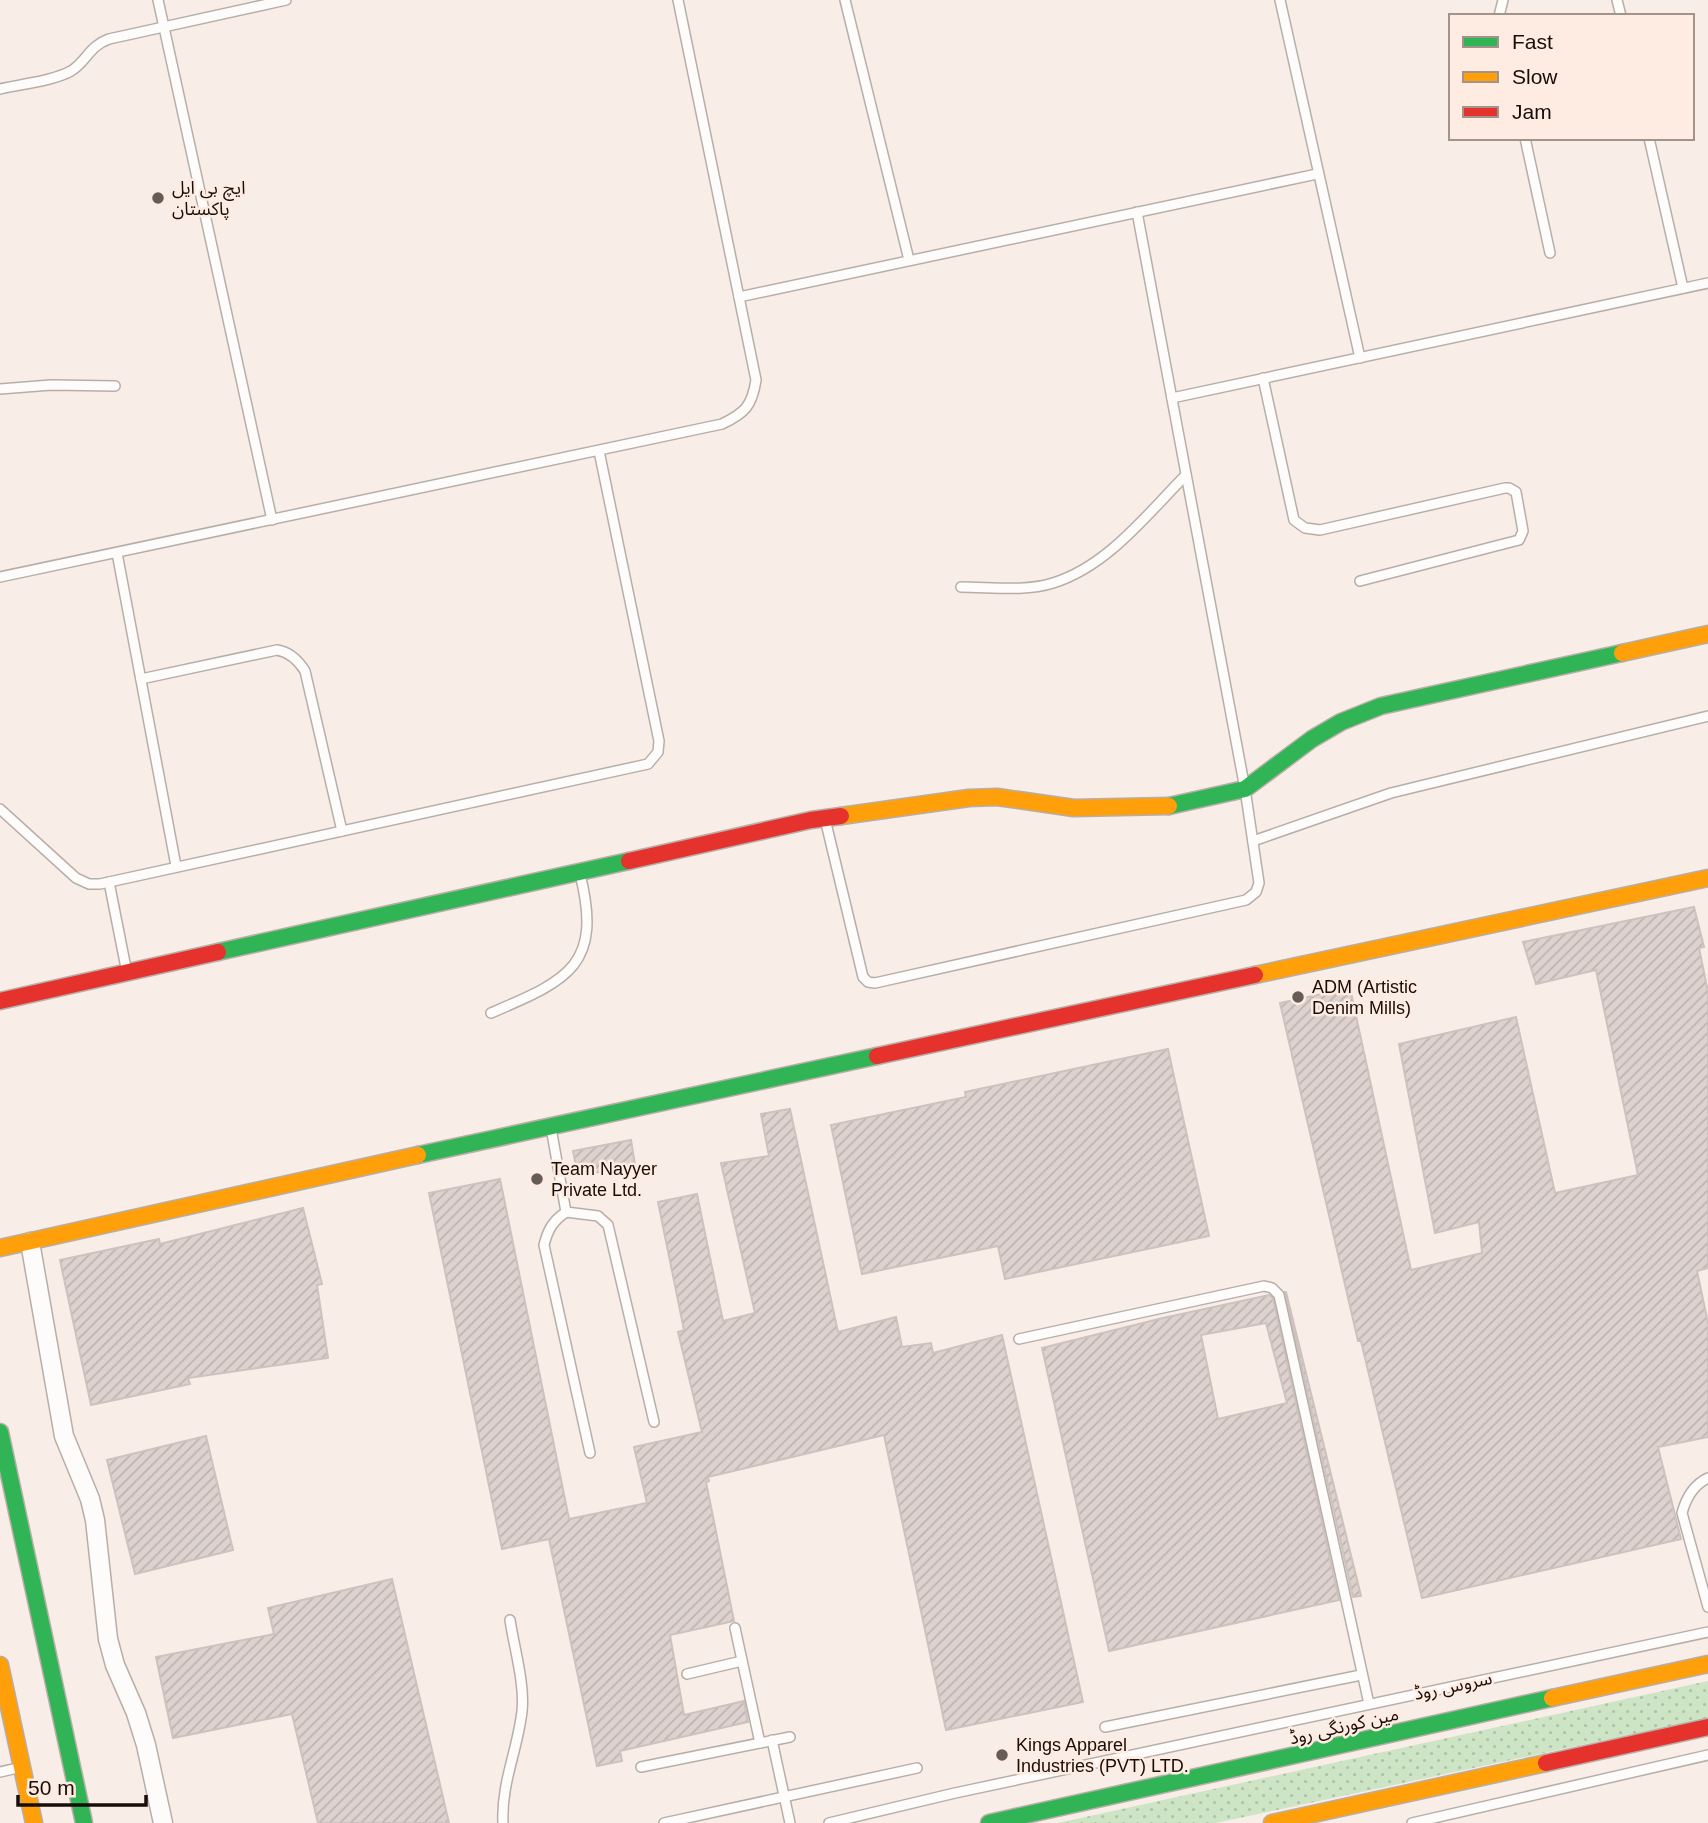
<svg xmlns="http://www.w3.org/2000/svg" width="1708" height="1823" font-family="Helvetica,'Noto Sans Arabic',sans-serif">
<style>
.grass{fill:url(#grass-dots)}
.building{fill:url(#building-hatch);stroke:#cec2be;stroke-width:2;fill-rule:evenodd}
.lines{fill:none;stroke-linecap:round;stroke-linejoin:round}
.lane-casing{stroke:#b8aea8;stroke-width:12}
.street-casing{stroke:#b8aea8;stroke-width:21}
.fast-casing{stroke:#b8aea8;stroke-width:19}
.slow-casing{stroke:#b8aea8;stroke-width:19}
.jam-casing{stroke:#b8aea8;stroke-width:19}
.lane{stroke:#fefcfb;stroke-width:9}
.street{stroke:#fefcfb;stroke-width:18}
.fast{stroke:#30b455;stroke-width:16}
.slow{stroke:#ff9f0a;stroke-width:16}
.jam{stroke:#e5322d;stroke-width:16}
.poi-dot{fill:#665c57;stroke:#feebe1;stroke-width:2.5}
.labels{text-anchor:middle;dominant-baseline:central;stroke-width:5;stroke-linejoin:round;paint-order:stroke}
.poi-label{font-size:18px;fill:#180e09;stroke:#feebe1;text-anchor:start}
.street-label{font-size:18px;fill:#180e09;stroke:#feebe1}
</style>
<defs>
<pattern id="grass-dots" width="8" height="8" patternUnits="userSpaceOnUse" patternTransform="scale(1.75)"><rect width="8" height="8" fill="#cde5c5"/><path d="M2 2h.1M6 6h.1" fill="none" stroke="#afc3a8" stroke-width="1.8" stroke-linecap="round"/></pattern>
<pattern id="building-hatch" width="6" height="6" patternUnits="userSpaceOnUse" patternTransform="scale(1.75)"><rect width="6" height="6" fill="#ddd2ce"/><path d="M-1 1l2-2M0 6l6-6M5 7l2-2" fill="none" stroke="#bdb3b0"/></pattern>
</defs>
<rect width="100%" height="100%" fill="#f8ede7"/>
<!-- grass -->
<polygon class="grass" points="1708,1681 1708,1718 1216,1823 1058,1823"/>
<!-- building -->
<g class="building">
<polygon points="1694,907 1704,947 1699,948 1708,992 1708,1268 1697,1271 1708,1323 1708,1437 1658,1447 1681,1539 1422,1598 1361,1341 1358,1341 1280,1003 1350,988 1411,1270 1482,1253 1479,1222 1435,1233 1399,1044 1516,1017 1555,1193 1638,1175 1596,970 1536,984 1523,942"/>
<polygon points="1168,1049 1209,1236 1005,1279 998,1246 862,1274 831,1125 966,1097 965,1092"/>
<polygon points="790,1109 838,1332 896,1317 902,1347 931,1343 933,1353 1002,1335 1083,1702 946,1730 884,1435 708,1477 709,1481 706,1482 734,1621 670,1635 684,1715 744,1701 748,1722 620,1751 622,1761 597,1766 549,1539 502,1549 429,1193 500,1179 569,1519 647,1503 634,1447 702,1432 678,1332 684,1330 658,1202 697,1194 723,1321 755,1313 721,1163 769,1156 761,1114"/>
<polygon points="631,1140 635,1165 578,1176 573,1151"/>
<polygon points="303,1208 322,1284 317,1285 328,1358 188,1378 190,1384 91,1405 60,1260 159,1239 160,1244"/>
<polygon points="1285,1292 1286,1292 1361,1596 1353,1597"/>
<path d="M1269 1295 1273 1298 1339 1600 1109 1651 1042 1348 1163 1318ZM1266 1323 1287 1403 1218 1419 1201 1335Z"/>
<polygon points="206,1436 233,1550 135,1574 107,1460"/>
<polygon points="392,1579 449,1823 318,1823 292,1714 173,1738 156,1657 274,1634 268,1608"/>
</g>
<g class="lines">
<defs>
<g id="lane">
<polyline points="158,0 272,520"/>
<polyline points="845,0 909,260"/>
<polyline points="1280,0 1360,358"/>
<polyline points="1617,0 1621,16"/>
<polyline points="1499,16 1503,0"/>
<path d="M0 89C21 84 53 81 71 71 87 61 89 46 109 39L286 0"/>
<polyline points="1525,138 1550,253"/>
<polyline points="1649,138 1683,288"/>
<polyline points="739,297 1317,174"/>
<polyline points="1263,378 1294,520 1305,528 1320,530 1505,488 1509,488 1516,492 1523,531 1519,540 1360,581"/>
<polyline points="0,389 51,385 115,386"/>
<polyline points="1172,398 1708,283"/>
<polyline points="117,553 176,866"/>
<path d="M0 577 722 424C745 413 752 406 756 380L678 0"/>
<path d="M961 587C991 587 1024 592 1053 583 1108 566 1147 514 1186 475"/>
<path d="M141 679 277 650C290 652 298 660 305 671L342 831"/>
<polyline points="0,809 76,878 89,884 100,884 648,764 658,752 659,741 599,451"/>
<polyline points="825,819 863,977 868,982 875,983 1246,900 1256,892 1259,883 1245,789 1137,212"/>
<polyline points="1253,841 1391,793 1708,716"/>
<polyline points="109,882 127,973"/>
<path d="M491 1013C568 980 603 966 580 874"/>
<path d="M551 1128 566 1212C553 1221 548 1229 544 1245L590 1453"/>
<polyline points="566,1212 598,1216 608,1225 654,1422"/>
<polyline points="1019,1339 1264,1286 1272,1288 1279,1295 1369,1704"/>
<path d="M1708 1478C1693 1485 1686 1498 1682 1513L1708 1607"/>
<polyline points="735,1628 760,1743"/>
<polyline points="687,1674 742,1661"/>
<polyline points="1105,1727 1361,1675"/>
<polyline points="772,1740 790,1823"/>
<polyline points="641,1767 790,1737"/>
<polyline points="0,1772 22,1767"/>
<path d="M503 1823C501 1783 518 1749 522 1711 525 1684 514 1647 510 1620"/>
<polyline points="664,1823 917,1768"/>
<polyline points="829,1823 955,1793 1708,1632"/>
<polyline points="1412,1823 1708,1755"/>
</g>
<polyline id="street" points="30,1242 64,1436 90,1499 95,1520 108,1639 115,1665 136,1713 146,1745 163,1823"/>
<g id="fast">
<polyline points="1169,806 1245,789 1312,739 1341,722 1381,706 1622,653"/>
<polyline points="218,952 629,861"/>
<polyline points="418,1155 877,1056"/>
<polyline points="0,1432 84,1823"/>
<polyline points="989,1823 1552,1698"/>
</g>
<g id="slow">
<polyline points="1622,653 1708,634"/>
<polyline points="841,816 969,798 997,797 1074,808 1169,806"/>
<polyline points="1255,975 1708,878"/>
<polyline points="0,1248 418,1155"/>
<polyline points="0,1665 34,1823"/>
<polyline points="1552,1698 1708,1664"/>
<polyline points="1272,1823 1546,1763"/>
</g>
<g id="jam">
<polyline points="629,861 811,820 841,816"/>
<polyline points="0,1001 218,952"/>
<polyline points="877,1056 1255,975"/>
<polyline points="1546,1763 1708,1727"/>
</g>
</defs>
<!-- lane casing -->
<use href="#lane" class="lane-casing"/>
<!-- street casing -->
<use href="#street" class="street-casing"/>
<!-- fast casing -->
<use href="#fast" class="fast-casing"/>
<!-- slow casing -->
<use href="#slow" class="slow-casing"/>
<!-- jam casing -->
<use href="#jam" class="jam-casing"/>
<!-- lane -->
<use href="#lane" class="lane"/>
<!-- street -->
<use href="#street" class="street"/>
<!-- fast -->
<use href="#fast" class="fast"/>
<!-- slow -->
<use href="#slow" class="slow"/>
<!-- jam -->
<use href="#jam" class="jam"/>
</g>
<!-- markers -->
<g class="poi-dot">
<circle cx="158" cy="198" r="7"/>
<circle cx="1298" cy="997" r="7"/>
<circle cx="537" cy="1179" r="7"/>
<circle cx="1002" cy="1755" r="7"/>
</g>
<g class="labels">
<!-- poi labels -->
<g class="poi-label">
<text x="172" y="188">ایچ بی ایل<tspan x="172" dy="21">پاکستان</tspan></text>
<text x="1312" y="987">ADM (Artistic<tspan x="1312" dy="21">Denim Mills)</tspan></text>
<text x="551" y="1169">Team Nayyer<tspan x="551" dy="21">Private Ltd.</tspan></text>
<text x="1016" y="1745">Kings Apparel<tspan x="1016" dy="21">Industries (PVT) LTD.</tspan></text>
</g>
<!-- street labels -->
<g class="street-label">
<text transform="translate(1453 1686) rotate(-12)">سروس روڈ</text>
<text transform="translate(1344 1726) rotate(-13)">مین کورنگی روڈ</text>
</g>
</g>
<!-- legend -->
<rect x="1449" y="14" width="245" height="126" fill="#feebe1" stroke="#a2938b" stroke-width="2"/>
<rect x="1463" y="37" width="35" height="10" fill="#30b455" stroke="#a2938b" stroke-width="2"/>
<text x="1512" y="49" font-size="21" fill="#180e09">Fast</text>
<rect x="1463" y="72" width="35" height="10" fill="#ff9f0a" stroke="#a2938b" stroke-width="2"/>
<text x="1512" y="84" font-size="21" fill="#180e09">Slow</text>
<rect x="1463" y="107" width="35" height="10" fill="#e5322d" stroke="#a2938b" stroke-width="2"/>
<text x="1512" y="119" font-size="21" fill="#180e09">Jam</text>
<!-- scale -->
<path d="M18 1795v10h128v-10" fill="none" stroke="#180e09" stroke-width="3.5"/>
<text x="28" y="1795" font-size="21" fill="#180e09" stroke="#feebe1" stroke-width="5" paint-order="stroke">50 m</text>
</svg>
